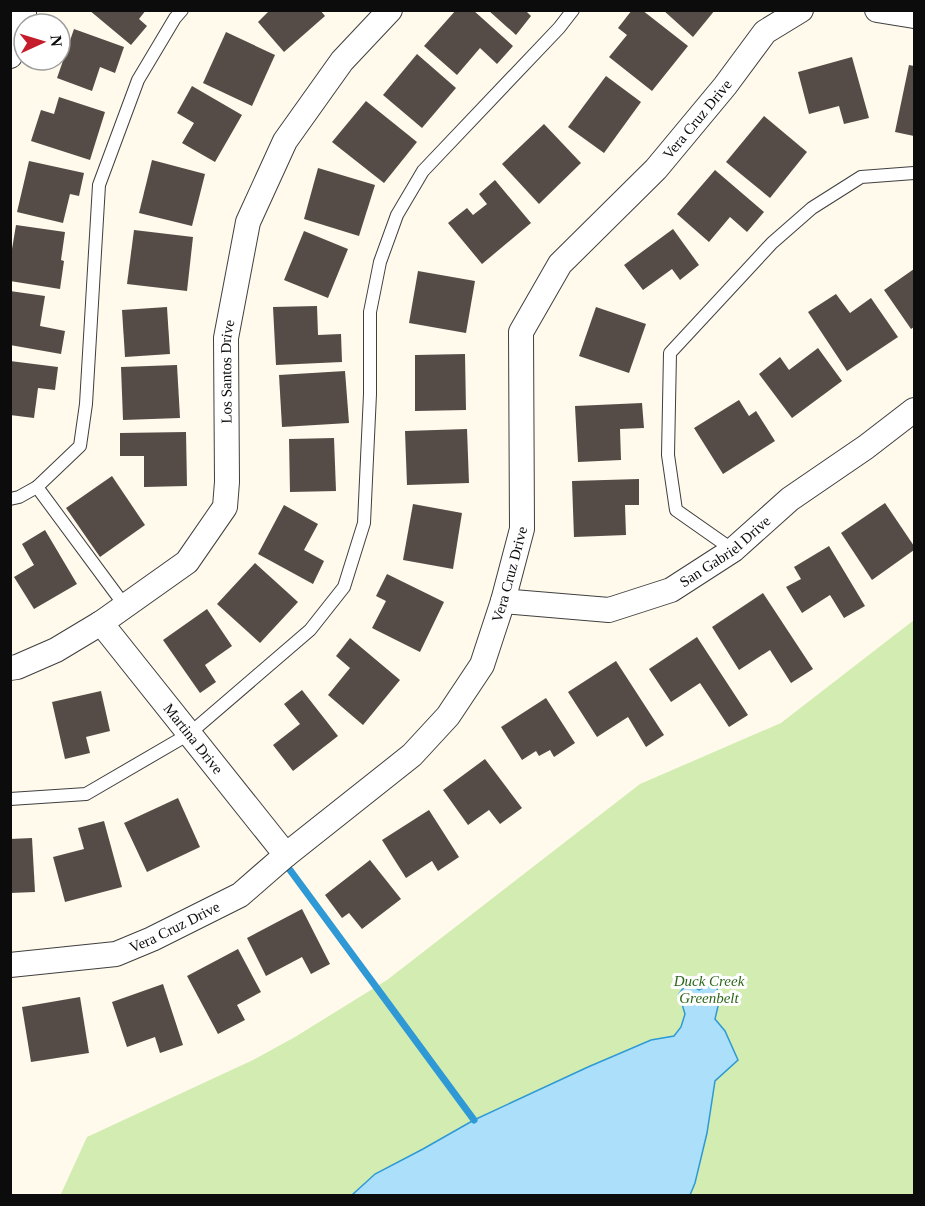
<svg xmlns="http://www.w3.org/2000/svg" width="925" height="1206" font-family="Georgia,serif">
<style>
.green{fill:#d2ecb2}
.water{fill:#ace0fa;stroke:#2e99d5;stroke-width:1.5}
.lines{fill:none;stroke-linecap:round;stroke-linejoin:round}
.stream{stroke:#2e99d5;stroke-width:7}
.building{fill:#554c48}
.lane-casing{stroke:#3f3f3f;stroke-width:14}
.street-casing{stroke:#3f3f3f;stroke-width:26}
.lane{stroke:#fff;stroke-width:12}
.street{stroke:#fff;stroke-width:24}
.labels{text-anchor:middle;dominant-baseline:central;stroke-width:6;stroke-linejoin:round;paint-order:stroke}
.street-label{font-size:15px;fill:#0c0c0c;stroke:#fff}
.park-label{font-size:15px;font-style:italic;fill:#2c6719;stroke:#fff}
</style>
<rect width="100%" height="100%" fill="#fffaeb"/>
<!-- green -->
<polygon class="green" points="914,620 914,1195 60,1196 87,1137 253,1060 295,1037 387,980 640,784 781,723"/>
<!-- water -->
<polygon class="water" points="687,983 699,990 707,986 717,988 719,1002 715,1019 725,1031 738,1060 715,1081 707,1133 695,1183 690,1195 352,1195 375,1174 423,1149 474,1120 588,1067 651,1040 674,1036 681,1027 685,1014 679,994"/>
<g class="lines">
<!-- stream -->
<polyline class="stream" points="290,870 474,1120"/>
</g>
<!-- building -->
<g class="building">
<polygon points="89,10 146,10 139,19 147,26 131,45"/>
<polygon points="270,10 320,10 325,16 284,52 258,22"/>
<polygon points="456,10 473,10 513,46 497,64 480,48 457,75 424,46"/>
<polygon points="488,10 529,10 527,12 531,16 516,35"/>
<polygon points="632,10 642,10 688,46 652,91 609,57 627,35 618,28"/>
<polygon points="663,10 715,10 693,37"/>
<polygon points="74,29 124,47 115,73 100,67 92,91 57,78"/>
<polygon points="226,32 275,55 252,106 203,83"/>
<polygon points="417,54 456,88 422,128 383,95"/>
<polygon points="852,57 869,118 844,124 839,106 809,114 798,72"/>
<polygon points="909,65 914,66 914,136 895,132"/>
<polygon points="606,76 641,102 604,153 568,127"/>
<polygon points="192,86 242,115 215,162 182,143 194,123 177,113"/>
<polygon points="59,97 105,112 90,160 31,141 41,110 54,114"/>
<polygon points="366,101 417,142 384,183 332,142"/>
<polygon points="764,116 807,152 770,198 726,162"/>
<polygon points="544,124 581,163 539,204 502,164"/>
<polygon points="152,160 205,174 192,226 139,213"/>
<polygon points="29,161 84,173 79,196 70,194 63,223 17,212"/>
<polygon points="318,168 375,185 359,236 304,219"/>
<polygon points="715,170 764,212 747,232 730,217 709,242 677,214"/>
<polygon points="495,180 531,223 482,264 448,223 467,208 473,215 487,204 479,194"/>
<polygon points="16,225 65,232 61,260 64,261 60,289 10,281 10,261"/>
<polygon points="673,229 699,265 680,280 672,269 643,290 624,265"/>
<polygon points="134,230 193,237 187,291 127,284"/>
<polygon points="304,231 348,249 328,298 284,280"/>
<polygon points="914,269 914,327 911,329 884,290"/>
<polygon points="418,271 475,281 466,333 409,323"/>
<polygon points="10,291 45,296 40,326 65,331 61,354 10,345"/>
<polygon points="836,294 850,313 871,298 898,337 847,371 808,312"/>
<polygon points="317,306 318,335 341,334 342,362 276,365 273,307"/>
<polygon points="167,307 170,354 125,357 122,310"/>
<polygon points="596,307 646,324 629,373 579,356"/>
<polygon points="818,348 842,381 792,418 759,374 780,357 789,370"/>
<polygon points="465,354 466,410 415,411 415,355"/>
<polygon points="10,361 58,367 55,390 38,388 34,418 10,415"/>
<polygon points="177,365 180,418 123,420 121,367"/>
<polygon points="345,371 349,423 282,427 279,375"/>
<polygon points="739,400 749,416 756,411 775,441 723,474 694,428"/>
<polygon points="642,403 644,428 620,429 621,460 578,462 575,406"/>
<polygon points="467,429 469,483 407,485 405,431"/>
<polygon points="186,432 187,486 144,487 144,456 120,456 120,433"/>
<polygon points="334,438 336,491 290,492 289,439"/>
<polygon points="112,476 145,525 100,557 66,508"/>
<polygon points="639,479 639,505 625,505 626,535 574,537 572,481"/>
<polygon points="885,503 914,546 914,550 872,580 841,533"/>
<polygon points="413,504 462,513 453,569 403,560"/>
<polygon points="284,505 318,524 304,550 324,561 313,584 258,554"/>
<polygon points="45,530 77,584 34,609 14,577 34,565 22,544"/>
<polygon points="829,546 865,606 844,618 830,595 802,613 786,587 801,579 794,567"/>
<polygon points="255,563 298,602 260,643 217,604"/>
<polygon points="387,574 444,602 420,652 372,628 386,601 376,596"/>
<polygon points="763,593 813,669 791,683 770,650 739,670 712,627"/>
<polygon points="207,609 232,646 205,665 216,682 200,693 163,640"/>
<polygon points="697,637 748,715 729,727 700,683 671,702 649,669"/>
<polygon points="350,638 400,680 363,725 328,695 350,668 336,656"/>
<polygon points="616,661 664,735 646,747 628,717 597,737 568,692"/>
<polygon points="302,690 338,736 293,771 273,745 300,724 284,704"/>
<polygon points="101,691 110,731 86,737 90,753 65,759 52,702"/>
<polygon points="546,698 575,743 554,757 550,750 539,756 536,751 522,760 501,727"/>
<polygon points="485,759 522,808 500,824 489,810 468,825 443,790"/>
<polygon points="178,798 200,847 147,872 124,823"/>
<polygon points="429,810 459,857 438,871 432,861 406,878 382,840"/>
<polygon points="104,821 122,887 65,902 53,857 84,849 78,828"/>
<polygon points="32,838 35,892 10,893 10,839"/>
<polygon points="370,860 401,899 362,929 349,913 342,918 325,895"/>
<polygon points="302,909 330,964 311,974 302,957 266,976 247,938"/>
<polygon points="238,949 261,992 237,1005 245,1020 218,1034 187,976"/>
<polygon points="163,984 183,1045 160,1053 155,1037 127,1047 112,1002"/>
<polygon points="80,997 89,1053 31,1062 22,1007"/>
</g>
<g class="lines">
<defs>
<g id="lane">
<polyline points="37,487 125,606"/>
<polyline points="10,499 19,497 37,487 80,446 86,404 99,185 138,80 175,18 182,10"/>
<polyline points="733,550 676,510 668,455 670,353 772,243 812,208 861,177 914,173"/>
<polyline points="10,799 86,794 189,734 310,630 344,587 364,523 370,394 370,312 380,262 397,215 423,171 559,28 573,10"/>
</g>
<g id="street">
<polyline points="877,10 914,16"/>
<polyline points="10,56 24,15 24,10"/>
<path id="s1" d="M503 601 609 610 671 590 733 550 790 499 866 447 914 410"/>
<path id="s2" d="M101 623 286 855"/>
<path id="s3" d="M10 668 17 667 56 650 101 623 187 562 225 507 227 482 226 338 248 222 285 141 342 61 390 10"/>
<path id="s4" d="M10 965 116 954 152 939 240 895 286 855 412 755 448 716 482 665 503 601 522 529 521 332 560 264 656 169 725 86 765 32 801 10"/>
</g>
</defs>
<!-- lane casing -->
<use href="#lane" class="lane-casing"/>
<!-- street casing -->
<use href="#street" class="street-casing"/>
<!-- lane -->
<use href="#lane" class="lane"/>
<!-- street -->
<use href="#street" class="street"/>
</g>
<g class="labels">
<!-- street labels -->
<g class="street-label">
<text stroke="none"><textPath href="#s4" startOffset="1197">Vera Cruz Drive</textPath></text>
<text stroke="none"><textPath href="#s3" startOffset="410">Los Santos Drive</textPath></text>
<text stroke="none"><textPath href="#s1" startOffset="238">San Gabriel Drive</textPath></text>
<text stroke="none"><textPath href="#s4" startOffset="675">Vera Cruz Drive</textPath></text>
<text stroke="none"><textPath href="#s2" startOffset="148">Martina Drive</textPath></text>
<text stroke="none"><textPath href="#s4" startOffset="171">Vera Cruz Drive</textPath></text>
</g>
<!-- park labels -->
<g class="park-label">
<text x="709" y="981">Duck Creek<tspan x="709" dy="17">Greenbelt</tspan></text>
</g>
</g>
<!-- border -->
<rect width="925" height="1206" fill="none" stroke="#0c0c0c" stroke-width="24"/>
<!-- north arrow -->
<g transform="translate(42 42) rotate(86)"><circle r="28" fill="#ffffff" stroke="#9e9e9e" stroke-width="1.5"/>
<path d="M0-4.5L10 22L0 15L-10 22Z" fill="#c41c2a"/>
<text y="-9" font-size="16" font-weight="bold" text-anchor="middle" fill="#0c0c0c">N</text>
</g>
</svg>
